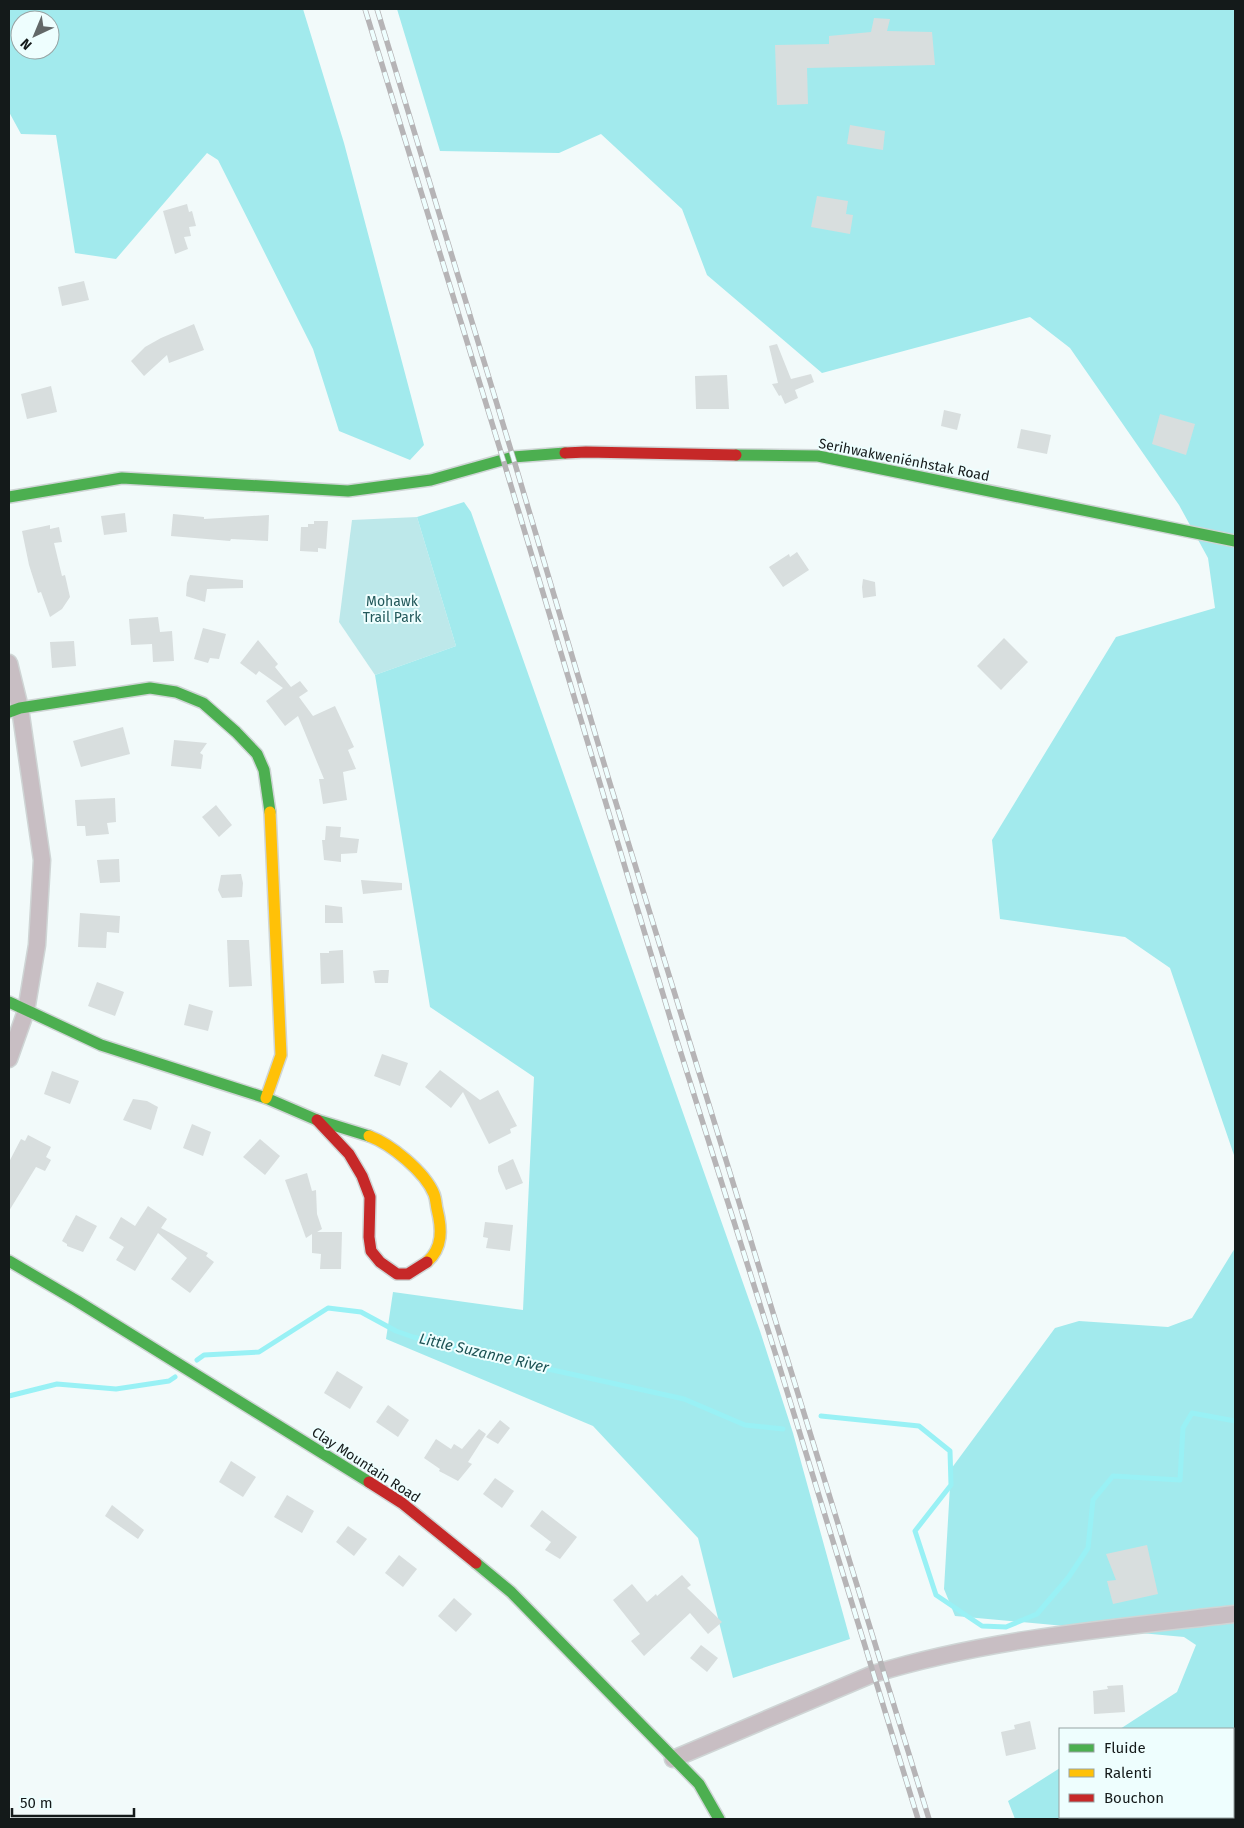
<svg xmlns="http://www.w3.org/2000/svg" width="1244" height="1828" font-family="'Fira Sans',sans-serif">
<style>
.green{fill:#bde8ea}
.forest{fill:#a2eaed;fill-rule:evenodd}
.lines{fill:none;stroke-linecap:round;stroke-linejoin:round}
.stream{stroke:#99f1f5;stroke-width:5}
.building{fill:#d8dede}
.street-casing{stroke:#cfd5d5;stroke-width:19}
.fast-casing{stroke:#cfd5d5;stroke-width:14}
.slow-casing{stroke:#cfd5d5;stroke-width:14}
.jam-casing{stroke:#cfd5d5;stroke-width:14}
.street{stroke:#c8bec3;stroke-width:16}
.fast{stroke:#4caf50;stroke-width:11}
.slow{stroke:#ffc107;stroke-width:11}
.jam{stroke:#c62828;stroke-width:11}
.rail-casing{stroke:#b6b4b6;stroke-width:5.5}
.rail{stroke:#eefefe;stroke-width:4;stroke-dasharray:11;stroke-linecap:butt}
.labels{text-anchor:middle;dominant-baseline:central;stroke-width:4;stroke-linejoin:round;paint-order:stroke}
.street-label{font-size:14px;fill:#141a1a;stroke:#eefefe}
.park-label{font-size:14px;fill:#23595b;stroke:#eefefe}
.water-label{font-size:15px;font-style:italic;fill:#1c5254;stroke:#eefefe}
</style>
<rect width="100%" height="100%" fill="#f2fafa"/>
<!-- green -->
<polygon class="green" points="417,517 456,646 375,675 339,622 352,520"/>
<!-- forest -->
<g class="forest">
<path d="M9 9H303L344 143 424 445 410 460 339 431 313 349 218 160 207 153 116 259 75 253 56 135 21 134 9 112ZM20 20H50V50H20Z"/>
<polygon points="397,9 1235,9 1235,1158 1170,968 1125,937 1000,919 992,840 1116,637 1215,608 1208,558 1179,505 1070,348 1030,317 822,373 707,275 682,209 601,134 559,153 440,151"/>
<polygon points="464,502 471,512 760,1331 793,1433 850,1639 733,1678 698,1538 593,1426 386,1339 393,1292 523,1310 534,1077 430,1007 375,675 456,646 417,517"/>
<polygon points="1235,1248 1235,1819 1015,1819 1008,1801 1060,1768 1060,1817 1233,1817 1233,1729 1120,1729 1177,1692 1196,1645 1184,1637 955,1616 944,1589 951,1469 1055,1328 1079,1321 1168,1327 1192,1318"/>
</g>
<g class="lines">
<!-- stream -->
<g class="stream">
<polyline points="197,1360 204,1355 259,1352 328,1308 361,1312 396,1331 413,1337 530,1365 684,1399 745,1425 783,1429"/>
<polyline points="9,1396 57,1384 116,1389 169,1381 175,1377"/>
<polyline points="821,1416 919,1426 950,1451 951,1485 915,1531 936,1595 982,1626 1006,1627 1037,1614 1068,1578 1088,1548 1093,1500 1113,1476 1180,1480 1183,1428 1192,1413 1235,1421"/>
</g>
</g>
<!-- building -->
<g class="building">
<polygon points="874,18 890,19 887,31 932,32 935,65 807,68 808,104 777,105 775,45 829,44 829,36 871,32"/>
<polygon points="850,125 885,131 883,150 847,144"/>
<polygon points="817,196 848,201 846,214 853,215 850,234 811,227"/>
<polygon points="187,204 189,212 192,211 196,226 189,227 191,236 184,237 188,249 175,254 163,211"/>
<polygon points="84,281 89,300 62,306 58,287"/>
<polygon points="194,324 204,350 169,363 167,355 144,376 131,361 145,347 161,338"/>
<polygon points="777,344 791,379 811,374 814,382 795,390 798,398 785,404 781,395 779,396 772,384 778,383 769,346"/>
<polygon points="727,375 729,409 696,409 695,376"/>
<polygon points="51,386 57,412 27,419 21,394"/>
<polygon points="944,410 961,414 957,430 941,426"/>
<polygon points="1160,414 1195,424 1186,455 1152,444"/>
<polygon points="1021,429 1051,435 1047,454 1017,448"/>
<polygon points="125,513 127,532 104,535 101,516"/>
<polygon points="173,514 204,517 204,519 269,515 268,541 231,539 230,541 171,536"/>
<polygon points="314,521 328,521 326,549 318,548 318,552 300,551 301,527 308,527 308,524 314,524"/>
<polygon points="50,525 50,529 59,527 62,542 54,543 62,576 65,575 70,597 62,609 50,617 41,592 38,593 29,565 22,531"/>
<polygon points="797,552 809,570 783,587 769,567 789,554 790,557"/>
<polygon points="190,575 243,580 243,588 207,589 205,602 186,596 187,583"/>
<polygon points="863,579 875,582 876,596 863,598 862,587"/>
<polygon points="158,617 160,632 172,631 174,661 153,662 152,644 131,645 129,619"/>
<polygon points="203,628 226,634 219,659 210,658 208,663 194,659"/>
<polygon points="1004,638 1028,662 1001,690 977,666"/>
<polygon points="258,640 278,664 275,667 291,687 300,681 308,691 299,697 313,716 335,706 354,747 348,750 356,769 343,772 347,800 323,804 319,779 324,779 298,716 285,726 266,701 283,688 259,671 256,675 240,663"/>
<polygon points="74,641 76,666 52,668 50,642"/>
<polygon points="123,727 130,754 81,767 73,741"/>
<polygon points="174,740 207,743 200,753 203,755 201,769 171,766"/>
<polygon points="115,798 116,822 107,823 109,834 86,836 85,826 77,826 75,800"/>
<polygon points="216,805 232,825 219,837 202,817"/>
<polygon points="326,826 341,827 340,837 359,839 357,853 341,854 341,862 324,860 322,840 325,840"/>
<polygon points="119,859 120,882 100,883 97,860"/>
<polygon points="241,874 243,883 242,897 222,898 218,890 221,875"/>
<polygon points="361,880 402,883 402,890 363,894"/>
<polygon points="325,905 342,907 343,923 325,923"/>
<polygon points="80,913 120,916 119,933 107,932 106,948 78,947"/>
<polygon points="227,940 249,940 252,986 229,987"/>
<polygon points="343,950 344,983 321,984 320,953 329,953 329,951"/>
<polygon points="381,970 389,970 388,983 375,983 373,971"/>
<polygon points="97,982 124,992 115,1016 88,1006"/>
<polygon points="189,1004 213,1011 208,1031 184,1025"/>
<polygon points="382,1054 408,1063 400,1086 374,1076"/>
<polygon points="440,1070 480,1100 498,1090 517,1126 510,1129 511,1133 489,1144 463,1092 451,1108 425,1087"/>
<polygon points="52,1071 79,1081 70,1104 44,1094"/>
<polygon points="133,1099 147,1101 158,1107 151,1130 123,1120"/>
<polygon points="192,1124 211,1132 203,1156 183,1148"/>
<polygon points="28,1135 51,1147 46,1157 51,1160 45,1171 36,1167 9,1211 9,1162 21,1139 25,1141"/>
<polygon points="260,1139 280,1156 265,1175 243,1157"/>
<polygon points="513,1159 523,1183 506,1190 498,1171 498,1166"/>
<polygon points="307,1173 312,1191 316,1190 317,1214 322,1229 317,1232 342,1232 341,1269 320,1269 321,1254 312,1253 312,1234 306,1238 285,1180"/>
<polygon points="148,1206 167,1219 161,1228 208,1253 206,1256 214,1262 190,1293 171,1279 187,1258 158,1233 135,1271 116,1260 124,1247 109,1238 121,1217 135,1226"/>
<polygon points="76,1215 97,1226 83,1252 67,1246 67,1244 62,1241"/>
<polygon points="485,1222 513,1225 510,1251 486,1248 488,1238 483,1237"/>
<polygon points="337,1371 363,1387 350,1409 324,1393"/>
<polygon points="388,1405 409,1420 398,1437 376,1422"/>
<polygon points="500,1420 510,1428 498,1444 486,1437"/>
<polygon points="479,1429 486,1434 468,1462 472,1464 458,1481 439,1471 440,1469 424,1458 436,1439 451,1449 454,1444 462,1449"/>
<polygon points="231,1461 256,1477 243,1497 219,1482"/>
<polygon points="495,1478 514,1491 502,1508 483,1494"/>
<polygon points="287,1495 314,1511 302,1533 274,1517"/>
<polygon points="112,1505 144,1530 138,1539 105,1516"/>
<polygon points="542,1510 577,1537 560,1559 545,1550 551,1542 530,1526"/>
<polygon points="348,1526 367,1539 354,1556 336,1542"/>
<polygon points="1147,1545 1158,1594 1113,1604 1107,1581 1116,1580 1106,1554"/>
<polygon points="399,1555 417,1569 403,1587 385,1573"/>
<polygon points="682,1575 691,1585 687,1588 722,1622 708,1634 690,1613 644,1656 631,1641 640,1634 613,1600 632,1584 647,1602 656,1594 657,1596"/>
<polygon points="454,1598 472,1614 456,1632 438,1616"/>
<polygon points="701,1645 718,1658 707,1672 690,1658"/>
<polygon points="1123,1685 1125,1712 1094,1714 1093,1691 1108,1689 1107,1686"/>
<polygon points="1030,1721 1036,1749 1006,1756 1001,1732 1015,1729 1014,1725"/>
</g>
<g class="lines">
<defs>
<g id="street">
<polyline points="9,663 20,708 42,860 37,945 26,1011 9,1059"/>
<path d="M673 1759 873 1674C991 1638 1114 1628 1235 1614"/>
</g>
<g id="fast">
<polyline points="736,455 818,456 1235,541"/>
<polyline points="9,497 122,478 348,491 431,480 513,457 565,453"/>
<polyline points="9,712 20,708 150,688 176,692 203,703 236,732 257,754 264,770 270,812"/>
<polyline points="9,1002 101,1045 266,1098 317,1120 369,1136"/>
<polyline points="9,1261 77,1301 369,1482"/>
<polyline points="476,1563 511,1592 699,1784 719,1819"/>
</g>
<g id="slow">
<polyline points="266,1098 281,1055 270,812"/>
<path d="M369 1136C391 1144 425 1172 434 1194 436 1199 436 1205 437 1209 442 1229 443 1248 427 1262"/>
</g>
<g id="jam">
<polyline points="565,453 586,452 736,455"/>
<polyline points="317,1120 349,1154 362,1176 370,1197 369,1237 371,1251 380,1262 397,1274 408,1274 427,1262"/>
<polyline points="369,1482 402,1503 476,1563"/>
</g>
</defs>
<!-- street casing -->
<use href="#street" class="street-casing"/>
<!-- fast casing -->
<use href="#fast" class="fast-casing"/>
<!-- slow casing -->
<use href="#slow" class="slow-casing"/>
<!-- jam casing -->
<use href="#jam" class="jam-casing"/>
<!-- street -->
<use href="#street" class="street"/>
<!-- fast -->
<use href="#fast" class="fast"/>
<!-- slow -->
<use href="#slow" class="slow"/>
<!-- jam -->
<use href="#jam" class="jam"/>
<defs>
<g id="rail">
<polyline points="365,9 503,459 674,1031 779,1365 918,1819"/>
<polyline points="377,9 513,457 608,777 929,1819"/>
</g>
</defs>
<!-- rail casing -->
<use href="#rail" class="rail-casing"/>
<!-- rail -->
<use href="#rail" class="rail"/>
</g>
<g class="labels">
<!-- street labels -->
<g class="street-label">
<text transform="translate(904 460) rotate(11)">Serihwakweniénhstak Road</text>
<text transform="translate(366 1465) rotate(33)">Clay Mountain Road</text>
</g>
<!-- park labels -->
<g class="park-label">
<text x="392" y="601">Mohawk<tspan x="392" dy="16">Trail Park</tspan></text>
</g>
<!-- water labels -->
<g class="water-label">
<text transform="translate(484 1353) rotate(13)">Little Suzanne River</text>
</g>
</g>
<!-- border -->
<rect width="1244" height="1828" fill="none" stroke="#141a1a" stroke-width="20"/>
<!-- legend -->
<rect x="1059" y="1728" width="175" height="90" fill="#eefefe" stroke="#97a3a3"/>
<rect x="1069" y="1744" width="25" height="8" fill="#4caf50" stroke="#97a3a3"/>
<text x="1104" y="1753" font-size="15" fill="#141a1a">Fluide</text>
<rect x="1069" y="1769" width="25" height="8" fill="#ffc107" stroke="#97a3a3"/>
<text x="1104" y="1778" font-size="15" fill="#141a1a">Ralenti</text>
<rect x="1069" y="1794" width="25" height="8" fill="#c62828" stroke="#97a3a3"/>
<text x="1104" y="1803" font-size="15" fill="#141a1a">Bouchon</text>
<!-- north arrow -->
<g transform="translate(35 35) rotate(224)"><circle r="24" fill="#eefefe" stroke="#97a3a3"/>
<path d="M0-4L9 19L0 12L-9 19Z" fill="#626868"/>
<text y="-8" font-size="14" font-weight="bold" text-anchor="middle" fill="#141a1a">N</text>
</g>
<!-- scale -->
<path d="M12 1808v8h122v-8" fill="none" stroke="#141a1a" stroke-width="2.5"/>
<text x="20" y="1808" font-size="15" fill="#141a1a" stroke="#eefefe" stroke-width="4" paint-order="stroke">50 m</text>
</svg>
